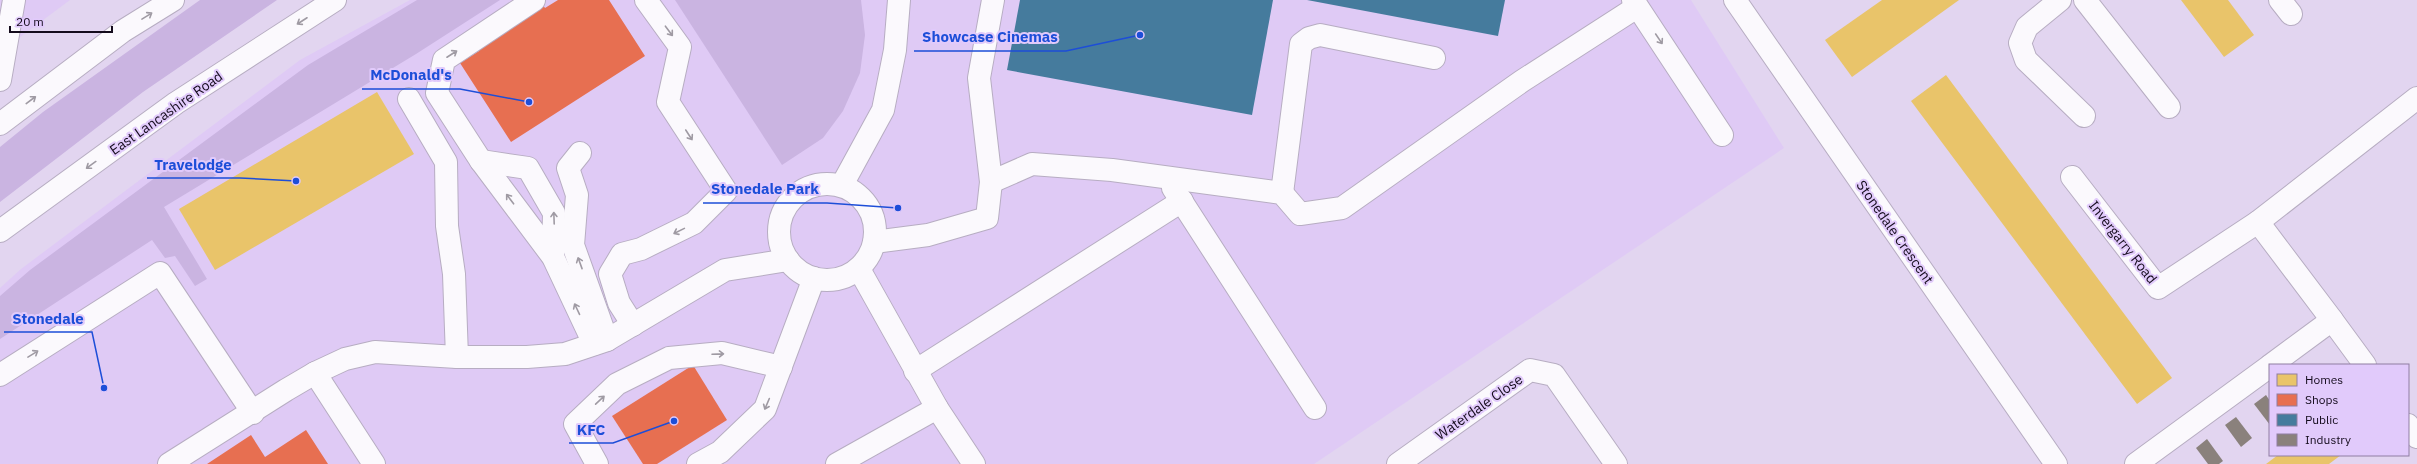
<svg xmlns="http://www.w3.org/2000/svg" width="2417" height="464" font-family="'IBM Plex Sans',sans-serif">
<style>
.built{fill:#dfcaf5}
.green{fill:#cab4e1}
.homes{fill:#e9c46a}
.shops{fill:#e76f51}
.public{fill:#457b9d}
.industry{fill:#8a817c}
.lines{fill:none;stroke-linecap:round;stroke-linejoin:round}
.minor-casing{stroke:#b7adc2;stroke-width:24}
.highway-casing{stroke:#b7adc2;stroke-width:24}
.minor{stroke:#fbf9fd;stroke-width:22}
.highway{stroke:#fbf9fd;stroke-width:22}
.oneway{stroke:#9f9aa3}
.labels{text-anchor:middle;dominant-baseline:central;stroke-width:4;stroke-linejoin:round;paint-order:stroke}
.street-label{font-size:14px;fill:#140b1c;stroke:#e1cafb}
.leader{fill:none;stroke:#1d4ed8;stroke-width:1.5}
.callout-dot{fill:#1d4ed8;stroke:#e1cafb;stroke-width:1.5}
.callout-label{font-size:15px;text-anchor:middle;font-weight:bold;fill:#1d4ed8;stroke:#e1cafb;stroke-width:4;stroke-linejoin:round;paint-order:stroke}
</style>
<rect width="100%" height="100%" fill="#e2d5f0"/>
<!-- built -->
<g class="built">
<polygon points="0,0 70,0 0,52"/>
<polygon points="410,0 1691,0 1784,148 1314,464 0,464 0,288 21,269 300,60"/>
</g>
<!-- green -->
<g class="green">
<polygon points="200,0 277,0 143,92 0,202 0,147 43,112"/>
<polygon points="417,0 500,0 416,54 164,207 207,279 195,286 175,256 165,258 152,240 0,339 0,296 30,270 308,65"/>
<polygon points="675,0 861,0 865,35 860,73 843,111 823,138 782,165"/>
</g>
<!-- homes -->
<g class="homes">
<polygon points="1882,0 1959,0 1852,77 1825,40"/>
<polygon points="2181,0 2228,0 2254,35 2224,57"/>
<polygon points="1946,75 2172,378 2137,404 1911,101"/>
<polygon points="377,92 414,154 215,270 179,209"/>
<polygon points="2278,455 2341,455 2329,464 2266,464"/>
</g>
<!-- shops -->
<g class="shops">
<polygon points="558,0 609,0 645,56 511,142 460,63 479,51 475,43 540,1 545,8"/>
<polygon points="693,365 727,420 657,464 643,464 612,416"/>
<polygon points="306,430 328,464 207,464 251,435 265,457"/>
</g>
<!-- public -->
<g class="public">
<polygon points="1020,0 1273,0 1252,115 1007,70"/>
<polygon points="1307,0 1505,0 1498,36"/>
</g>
<!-- industry -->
<g class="industry">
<polygon points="2266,395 2270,401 2270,425 2254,404"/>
<polygon points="2236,417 2252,438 2241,447 2225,425"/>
<polygon points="2207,439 2223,461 2219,464 2208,464 2196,448"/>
</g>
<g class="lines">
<defs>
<g id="minor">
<polyline points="534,0 444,60 437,93 481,161 553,257 594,344"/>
<polyline points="1633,0 1722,135"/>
<polyline points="1735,0 2056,464"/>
<polyline points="2060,0 2027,27 2020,43 2026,60 2084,116"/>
<polyline points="2085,0 2169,107"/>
<polyline points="2280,0 2291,14"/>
<polyline points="0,80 14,0"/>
<polyline points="409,99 446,162 447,226 454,274 457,357"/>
<polyline points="580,153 568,168 577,195 573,245 607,340"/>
<polyline points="481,161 528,168 554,213 553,257"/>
<polyline points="2072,177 2158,288 2258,222 2332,320"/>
<polyline points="991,182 1032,164 1112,170 1282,193 1300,214 1342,208 1522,81 1637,7"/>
<circle cx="827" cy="232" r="48"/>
<polyline points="842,185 883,110 895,50 899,0"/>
<polyline points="1173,188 1315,408"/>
<polyline points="1282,193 1301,44 1309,38 1320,35 1434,58"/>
<polyline points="2258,222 2417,98"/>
<polyline points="874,242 928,235 987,218 991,182 979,78 993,0"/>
<polyline points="633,325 619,303 610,274 622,254 641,249 694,223 726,191 668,102 680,47 646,0"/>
<polyline points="2271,365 2332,320 2365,365"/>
<polyline points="915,371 1182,201"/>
<polyline points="315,373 374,464"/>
<polyline points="0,375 160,273 253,413"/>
<polyline points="937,408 974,464"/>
<polyline points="2408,425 2417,437"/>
<polyline points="169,464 286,390 315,373 345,359 375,352 457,357 527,357 565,354 607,340 725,270 788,260"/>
<polyline points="597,464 575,424 617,384 669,358 722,353 781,367"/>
<polyline points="698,464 720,452 765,409 814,278"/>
<polyline points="837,464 937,408 859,269"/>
<polyline points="1398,464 1530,370 1554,375 1616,464"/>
<polyline points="2136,464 2270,366"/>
</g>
<g id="highway">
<polyline points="0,124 123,31 173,0"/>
<polyline points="0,231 176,103 335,0"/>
</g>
</defs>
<!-- minor casing -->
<use href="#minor" class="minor-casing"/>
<!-- highway casing -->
<use href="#highway" class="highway-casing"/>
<!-- minor -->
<use href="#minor" class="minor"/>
<!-- highway -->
<use href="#highway" class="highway"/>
</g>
<!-- one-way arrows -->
<defs><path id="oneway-shaft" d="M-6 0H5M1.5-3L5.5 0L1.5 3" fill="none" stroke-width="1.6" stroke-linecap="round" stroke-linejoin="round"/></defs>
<g class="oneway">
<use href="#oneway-shaft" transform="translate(147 16) rotate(-32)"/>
<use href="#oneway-shaft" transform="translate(302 21) rotate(147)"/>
<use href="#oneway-shaft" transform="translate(669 31) rotate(53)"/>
<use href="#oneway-shaft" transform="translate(1659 39) rotate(56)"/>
<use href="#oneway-shaft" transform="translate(452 54) rotate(-33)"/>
<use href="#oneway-shaft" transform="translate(31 100) rotate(-37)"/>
<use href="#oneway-shaft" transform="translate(689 135) rotate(57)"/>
<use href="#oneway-shaft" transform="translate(91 165) rotate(144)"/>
<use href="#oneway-shaft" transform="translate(510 199) rotate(-127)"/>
<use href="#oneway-shaft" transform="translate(554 218) rotate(-92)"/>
<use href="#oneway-shaft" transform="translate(679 231) rotate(154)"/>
<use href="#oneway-shaft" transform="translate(580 263) rotate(-110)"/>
<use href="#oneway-shaft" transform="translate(577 309) rotate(-115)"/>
<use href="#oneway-shaft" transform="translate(33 354) rotate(-32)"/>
<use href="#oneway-shaft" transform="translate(718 354) rotate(-2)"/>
<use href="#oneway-shaft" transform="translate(600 400) rotate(-43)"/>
<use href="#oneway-shaft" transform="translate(767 404) rotate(113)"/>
</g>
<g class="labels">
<!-- street labels -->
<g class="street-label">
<text transform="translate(166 113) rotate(-35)">East Lancashire Road</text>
<text transform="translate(1895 232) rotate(55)">Stonedale Crescent</text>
<text transform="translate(2123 242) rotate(52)">Invergarry Road</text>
<text transform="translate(1479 407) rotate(-35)">Waterdale Close</text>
</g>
</g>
<!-- callouts -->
<path class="leader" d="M1140 35L1066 51H914M529 102L460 89H362M296 181L240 178H147M898 208L827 203H703M104 388L92 332H4M674 421L613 443H569"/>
<g class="callout-dot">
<circle cx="1140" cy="35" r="4"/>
<circle cx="529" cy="102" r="4"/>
<circle cx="296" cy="181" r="4"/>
<circle cx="898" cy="208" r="4"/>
<circle cx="104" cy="388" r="4"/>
<circle cx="674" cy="421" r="4"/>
</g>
<g class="callout-label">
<text x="990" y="42">Showcase Cinemas</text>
<text x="411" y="80">McDonald's</text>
<text x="193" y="170">Travelodge</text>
<text x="765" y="194">Stonedale Park</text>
<text x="48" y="324">Stonedale</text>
<text x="591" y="435">KFC</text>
</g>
<!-- legend -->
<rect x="2269" y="364" width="140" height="92" fill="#e1cafb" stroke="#8f7ea2"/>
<rect x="2277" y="374" width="20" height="12" fill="#e9c46a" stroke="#8f7ea2"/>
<text x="2305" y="384" font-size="12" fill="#140b1c">Homes</text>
<rect x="2277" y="394" width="20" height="12" fill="#e76f51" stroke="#8f7ea2"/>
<text x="2305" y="404" font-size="12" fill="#140b1c">Shops</text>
<rect x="2277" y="414" width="20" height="12" fill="#457b9d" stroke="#8f7ea2"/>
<text x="2305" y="424" font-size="12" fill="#140b1c">Public</text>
<rect x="2277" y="434" width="20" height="12" fill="#8a817c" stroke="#8f7ea2"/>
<text x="2305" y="444" font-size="12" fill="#140b1c">Industry</text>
<!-- scale -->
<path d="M10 26v6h102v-6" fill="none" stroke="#140b1c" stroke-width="2"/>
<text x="16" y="26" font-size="12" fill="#140b1c" stroke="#e1cafb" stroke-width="3" paint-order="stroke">20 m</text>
</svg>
